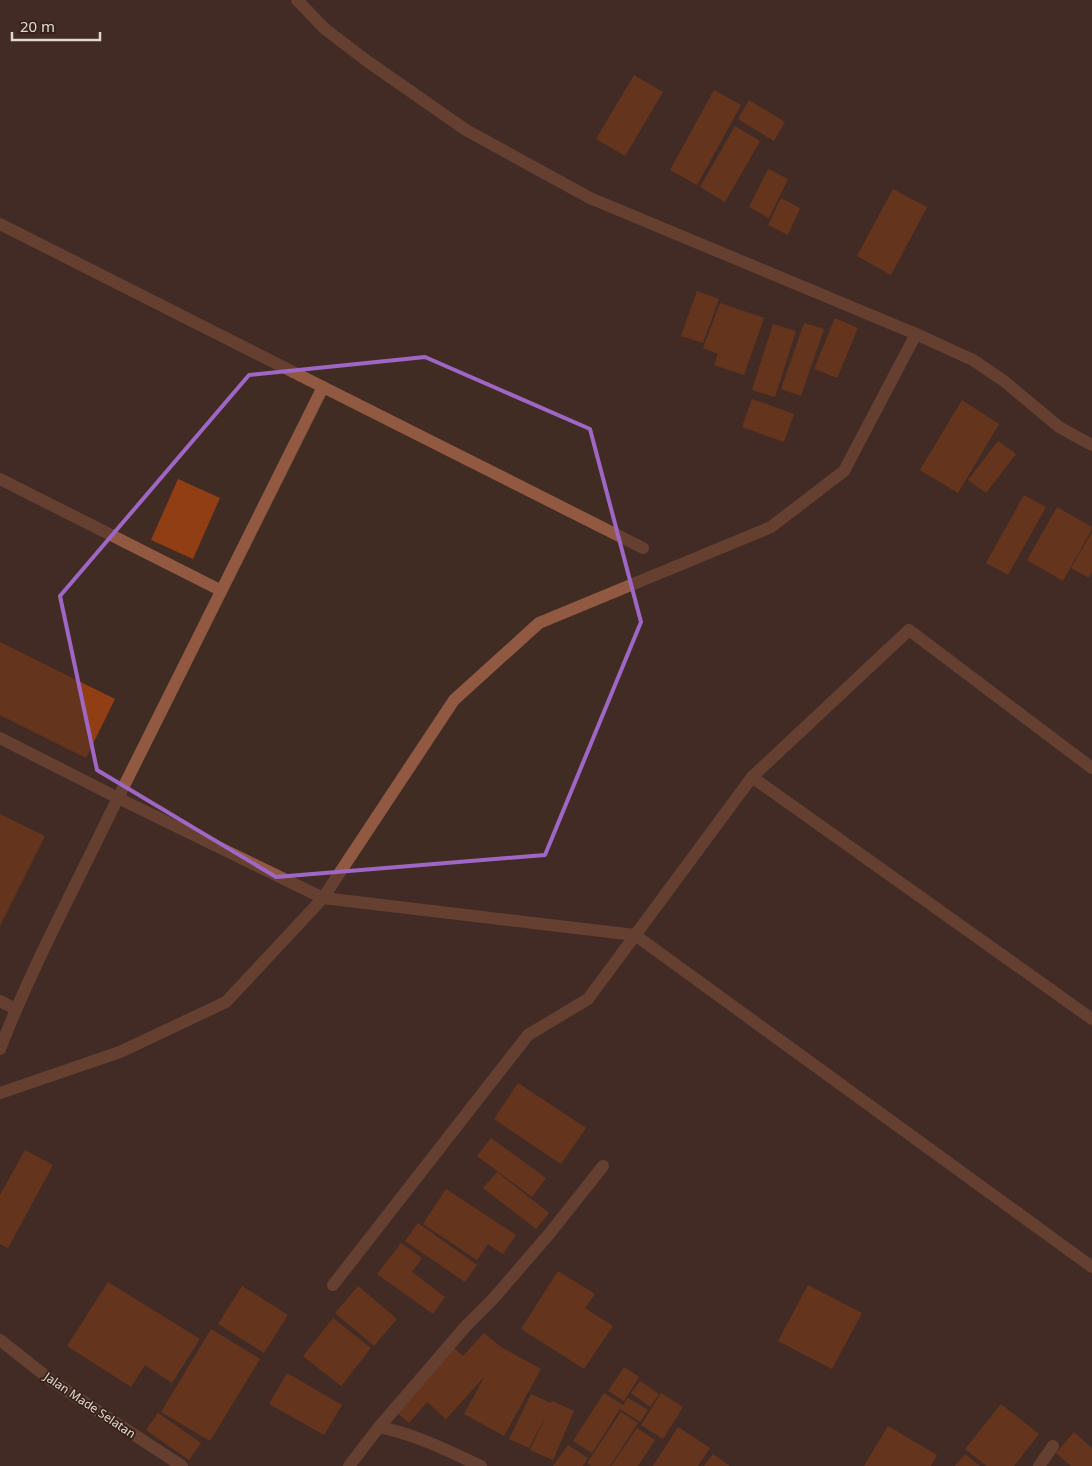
<svg xmlns="http://www.w3.org/2000/svg" width="1092" height="1466" font-family="'Noto Sans',sans-serif">
<style>
.building{fill:#913e14}
.lines{fill:none;stroke-linecap:round;stroke-linejoin:round}
.minor{stroke:#915941;stroke-width:12}
.marked{fill:none;stroke:#9f67c5;stroke-width:4;stroke-linejoin:round}
.labels{text-anchor:middle;dominant-baseline:central;stroke-width:4;stroke-linejoin:round;paint-order:stroke}
.street-label{font-size:12px;fill:#e3d5d0;stroke:#36231a}
</style>
<rect width="100%" height="100%" fill="#412c24"/>
<!-- building -->
<g class="building">
<polygon points="634,75 663,92 625,156 596,139"/>
<polygon points="714,90 741,105 697,185 670,170"/>
<polygon points="749,100 785,122 774,141 738,119"/>
<polygon points="735,126 760,141 725,202 700,187"/>
<polygon points="768,169 788,179 769,218 749,207"/>
<polygon points="893,189 927,207 891,275 857,256"/>
<polygon points="781,198 800,208 788,235 768,225"/>
<polygon points="697,291 719,299 703,343 681,336"/>
<polygon points="720,303 764,318 744,375 714,365 718,354 703,348"/>
<polygon points="835,318 858,328 837,378 814,369"/>
<polygon points="804,323 824,329 801,396 781,389"/>
<polygon points="773,324 796,331 775,397 752,390"/>
<polygon points="752,399 794,414 784,442 742,427"/>
<polygon points="962,400 999,424 958,493 920,470"/>
<polygon points="998,441 1016,454 986,493 968,480"/>
<polygon points="178,479 220,498 193,559 151,540"/>
<polygon points="1024,495 1046,507 1008,575 986,563"/>
<polygon points="1057,507 1092,527 1092,529 1063,581 1027,560"/>
<polygon points="1092,532 1092,572 1089,578 1071,568"/>
<polygon points="0,642 115,699 86,758 0,715"/>
<polygon points="0,814 45,836 0,926"/>
<polygon points="518,1083 586,1128 561,1164 494,1119"/>
<polygon points="491,1138 546,1178 532,1197 477,1156"/>
<polygon points="25,1150 53,1165 8,1248 0,1244 0,1195"/>
<polygon points="497,1172 549,1213 536,1229 483,1188"/>
<polygon points="446,1189 516,1235 503,1254 488,1244 477,1260 423,1224"/>
<polygon points="418,1223 477,1265 465,1282 405,1241"/>
<polygon points="401,1243 422,1258 412,1272 445,1297 433,1314 377,1274"/>
<polygon points="558,1271 595,1294 585,1308 613,1326 584,1369 521,1329"/>
<polygon points="108,1282 200,1339 172,1383 145,1365 131,1387 67,1346"/>
<polygon points="808,1285 862,1313 832,1369 778,1341"/>
<polygon points="242,1286 288,1315 264,1353 218,1324"/>
<polygon points="358,1286 397,1319 374,1346 335,1313"/>
<polygon points="333,1318 371,1348 341,1386 303,1356"/>
<polygon points="211,1329 260,1359 210,1441 161,1412"/>
<polygon points="484,1333 501,1347 541,1369 504,1436 464,1414 485,1376 446,1419 427,1402 409,1423 395,1411 453,1347 463,1356"/>
<polygon points="624,1367 639,1377 624,1401 608,1391"/>
<polygon points="287,1373 342,1405 324,1435 269,1404"/>
<polygon points="640,1381 659,1394 650,1407 631,1393"/>
<polygon points="604,1393 623,1405 628,1398 648,1410 640,1422 620,1409 592,1453 573,1441"/>
<polygon points="661,1393 683,1407 663,1439 641,1425"/>
<polygon points="531,1394 551,1403 552,1401 574,1411 553,1460 530,1450 547,1413 529,1448 509,1439"/>
<polygon points="1001,1404 1039,1434 1014,1466 987,1466 965,1449"/>
<polygon points="621,1412 638,1423 610,1466 592,1466 587,1463"/>
<polygon points="158,1413 201,1443 189,1460 146,1430"/>
<polygon points="888,1426 937,1455 931,1466 864,1466"/>
<polygon points="678,1427 710,1448 698,1466 653,1466"/>
<polygon points="637,1428 655,1440 638,1466 611,1466"/>
<polygon points="1074,1432 1092,1448 1092,1466 1071,1466 1056,1453"/>
<polygon points="568,1445 588,1458 583,1466 553,1466"/>
<polygon points="713,1454 730,1466 704,1466"/>
<polygon points="965,1454 980,1466 955,1466"/>
</g>
<g class="lines">
<!-- minor -->
<g class="minor">
<polyline points="297,0 325,29 367,61 466,130 590,198 916,334 973,360 1004,381 1059,427 1092,445"/>
<polyline points="0,224 323,387"/>
<polyline points="0,479 220,590"/>
<polyline points="0,738 118,798 323,898 635,935 1092,1267"/>
<polyline points="752,777 1092,1019"/>
<polyline points="0,1001 16,1009"/>
<path d="M0 1049C31 969 72 893 109 816 179 673 251 530 323 387L643 548"/>
<polyline points="0,1093 120,1052 226,1002 323,898 454,700 539,623 771,527 844,471 916,334"/>
<polyline points="333,1285 528,1035 588,999 752,777 909,630 1092,768"/>
<polyline points="0,1340 52,1381 182,1466"/>
<polyline points="379,1427 466,1326 493,1299 550,1233 603,1166"/>
<path d="M349 1466 379 1427C415 1434 448 1451 481 1466"/>
<polyline points="1039,1466 1053,1446"/>
</g>
</g>
<!-- marked area -->
<path d="M0 0H1092V1466H0ZM425 357 590 429 641 622 545 855 276 877 97 770 60 596 249 375Z" fill="#412c24" fill-opacity=".55" fill-rule="evenodd"/>
<path class="marked" d="M425 357 590 429 641 622 545 855 276 877 97 770 60 596 249 375Z"/>
<g class="labels">
<!-- street labels -->
<g class="street-label">
<text transform="translate(90 1405) rotate(34)">Jalan Made Selatan</text>
</g>
</g>
<!-- scale -->
<path d="M12 32v8h88v-8" fill="none" stroke="#e3d5d0" stroke-width="2.5"/>
<text x="20" y="32" font-size="15" fill="#e3d5d0" stroke="#36231a" stroke-width="4" paint-order="stroke">20 m</text>
</svg>
